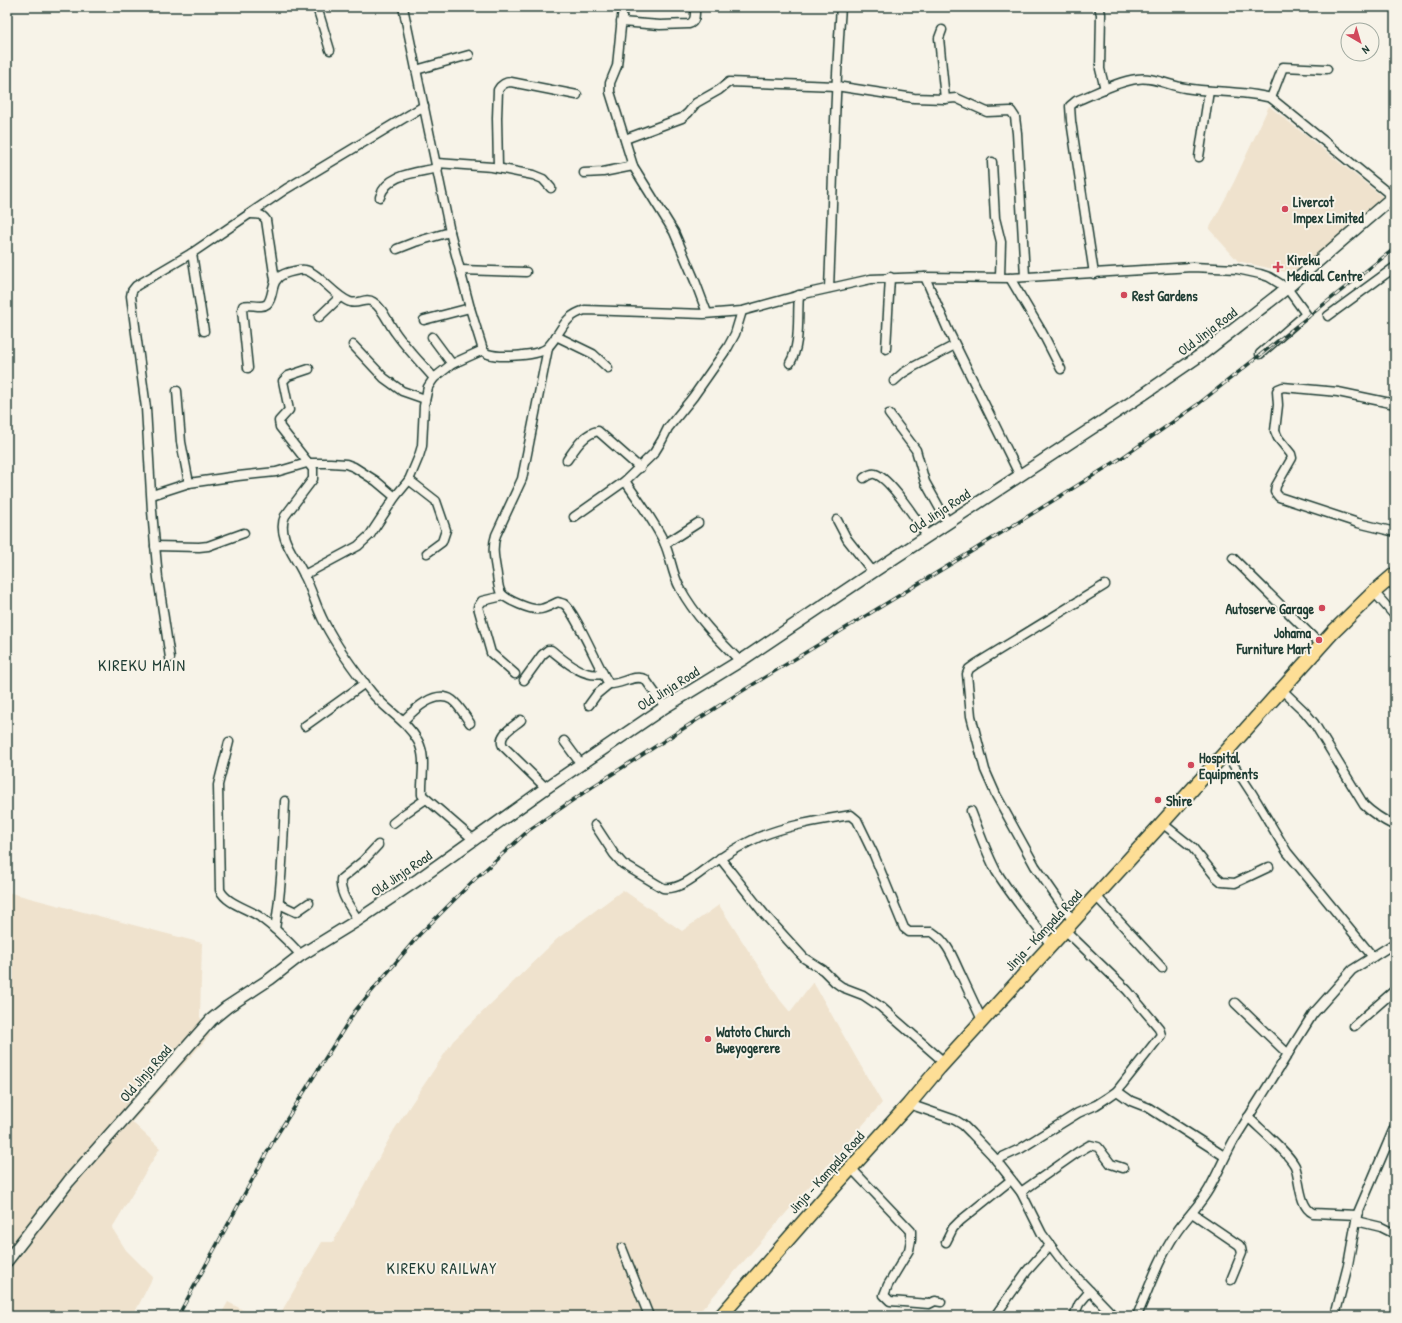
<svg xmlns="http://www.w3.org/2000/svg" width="1402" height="1323" font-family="'Patrick Hand',sans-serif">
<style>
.built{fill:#efe2cd}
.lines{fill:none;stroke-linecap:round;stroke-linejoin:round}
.minor-casing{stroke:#1f3d34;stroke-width:11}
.secondary-casing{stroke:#1f3d34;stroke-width:14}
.trunk-casing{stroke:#1f3d34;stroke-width:16}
.minor{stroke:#f7f3e8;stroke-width:8}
.secondary{stroke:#f7f3e8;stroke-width:11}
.trunk{stroke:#fdde96;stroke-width:13}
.rail-casing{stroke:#1f3d34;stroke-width:3.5}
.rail{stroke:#f7f3e8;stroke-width:2;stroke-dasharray:6;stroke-linecap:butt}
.poi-dot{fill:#d1495b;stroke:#f7f3e8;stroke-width:1.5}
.labels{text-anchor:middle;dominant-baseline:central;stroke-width:4;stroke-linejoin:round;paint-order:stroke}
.poi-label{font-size:14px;font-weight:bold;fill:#1f3d34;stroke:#f7f3e8;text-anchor:start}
.street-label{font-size:14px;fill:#1f3d34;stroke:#f7f3e8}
.quarter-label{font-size:16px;letter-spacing:1px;fill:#1f3d34;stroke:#f7f3e8}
</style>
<rect width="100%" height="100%" fill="#f7f3e8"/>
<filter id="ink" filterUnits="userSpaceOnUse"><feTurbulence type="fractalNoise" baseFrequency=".025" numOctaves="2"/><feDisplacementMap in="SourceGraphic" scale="8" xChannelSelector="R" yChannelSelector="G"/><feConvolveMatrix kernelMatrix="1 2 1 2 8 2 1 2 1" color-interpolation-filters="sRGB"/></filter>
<g filter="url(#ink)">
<!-- built -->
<g class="built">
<polygon points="1269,106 1384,198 1356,225 1295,274 1238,261 1209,229 1234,182"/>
<polygon points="623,890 682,931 719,905 780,1000 790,1012 813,982 882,1103 696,1316 279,1316 322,1242 333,1242 394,1130 453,1041 557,939"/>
<polygon points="7,892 202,943 200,1017 210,1035 132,1122 160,1148 112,1228 126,1250 153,1277 133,1316 7,1316"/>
<polygon points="228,1302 254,1316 220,1316"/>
</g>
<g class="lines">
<defs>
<g id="minor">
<polyline points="317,7 330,50"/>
<path d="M403 7 450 232 470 308 483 350C484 352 486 353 488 354 500 358 540 356 548 347 563 331 562 317 585 310L704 314 742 311 804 294 871 279 925 277 1010 278 1192 267 1237 269 1260 274 1269 277 1287 288 1306 314 1260 354"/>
<polyline points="623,7 617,66 610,83 610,92 633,166 674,232 695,281 707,313"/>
<polyline points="1099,7 1101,14 1100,69 1105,89"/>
<path d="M621 22 660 25 689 24C696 22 695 14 695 7"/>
<polyline points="942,30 939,38 945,99"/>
<polyline points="416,70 469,55"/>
<polyline points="1271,98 1283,67 1327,69"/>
<polyline points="625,139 682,118 688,113 696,103 719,90 729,82 836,86 914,98 945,99 956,98 987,112 1011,111 1015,117 1017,133 1025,276"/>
<polyline points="1199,157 1209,91"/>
<polyline points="992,162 995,218 1001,242 1000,277"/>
<polyline points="437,163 492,167 533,175 543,179 551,188"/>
<path d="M498 167 497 118 498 90C501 85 505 82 511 82L577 95"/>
<polyline points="584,173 603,172 633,166"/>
<path d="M380 197C387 173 417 173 438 168"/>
<path d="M250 214C258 214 262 214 266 220L275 280"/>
<polyline points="397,249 415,242 450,232"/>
<polyline points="192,253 204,331"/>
<polyline points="461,270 526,272"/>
<path d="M1094 274 1071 121 1070 106 1076 101C1094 94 1118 81 1137 79 1152 76 1170 86 1185 88 1214 93 1241 90 1271 98L1393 197"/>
<polyline points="925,277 948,330 1020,476"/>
<polyline points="1010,278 1042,332 1061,369"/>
<path d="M829 288C833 194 834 101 841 7"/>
<polyline points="1328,316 1395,267"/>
<polyline points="319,317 340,297"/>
<polyline points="424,320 470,308"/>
<polyline points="556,336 593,354 608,368"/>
<polyline points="432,337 452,364"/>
<polyline points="353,345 384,378 402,391 425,399"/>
<path d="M548 348 522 479 496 535C492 547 494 557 496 569 498 577 497 586 501 593 506 600 532 611 541 609 546 608 552 605 558 602 560 603 562 603 564 604 575 611 599 669 609 684 621 685 633 674 645 679L665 707"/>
<polyline points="886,349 890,277"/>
<path d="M790 363C801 344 797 317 799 295"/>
<path d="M248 368 242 310 243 306C250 303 261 309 267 304 275 296 269 280 284 274 289 272 301 269 305 270 318 272 335 297 350 302 358 305 366 297 373 302 383 308 388 323 395 332 406 348 421 363 434 378"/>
<path d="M309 369 288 376 283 381 289 410 279 421 280 427 313 469V479L285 516C276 536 296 557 304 575 312 590 316 607 324 622 336 645 356 673 372 693 386 710 407 721 418 741 427 758 421 777 422 795L474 840"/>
<polyline points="894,381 903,373 913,367 955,345"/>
<polyline points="177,391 181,442 189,483"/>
<polyline points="1395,404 1338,392 1283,387 1278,389 1277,391 1278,405 1275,431 1278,438 1291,454 1292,458 1276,486 1275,492 1279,497 1358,523 1395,532"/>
<polyline points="889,414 916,450 925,482 948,523"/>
<path d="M567 460C575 449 583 434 598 431L640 468"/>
<path d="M864 478C867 476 871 473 875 474 889 477 919 523 927 536"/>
<polyline points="409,480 436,501 446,530 442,542 427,553"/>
<path d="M625 481C639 501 654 521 664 542 671 557 672 574 680 588 695 616 718 639 740 661"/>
<polyline points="152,495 189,483 238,476 276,472 307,463 330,463 346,464 354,467 376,481 395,497"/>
<polyline points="574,517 625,481 654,453 662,440 668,428 693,397 728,347 735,334 742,311"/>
<polyline points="837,520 847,539 873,572"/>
<polyline points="665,544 698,523"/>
<polyline points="155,546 199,547 208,546 244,533"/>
<polyline points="1233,558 1321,645"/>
<polyline points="304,575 358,546 370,535 395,497 409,480 419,456 422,446 424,406 428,387 434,378 452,364 483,350"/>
<polyline points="1374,592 1395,616"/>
<polyline points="503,596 482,601 478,607 491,653 515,674"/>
<polyline points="170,658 158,578 152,511 146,408 131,296 132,291 136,286 192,253 286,189 424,106"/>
<path d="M524 680 542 655 548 650H551C565 661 583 678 602 674"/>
<path d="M1281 689 1304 711 1314 723 1364 805C1373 814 1383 820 1395 826"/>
<polyline points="589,705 597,694 609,684"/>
<path d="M521 720C513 727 497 735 503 746L546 788"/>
<path d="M403 721C414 710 435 689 452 700 459 705 465 716 470 723"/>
<polyline points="305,726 365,683"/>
<polyline points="564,741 581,764"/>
<path d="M229 742 218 785 220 890C227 904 247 908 260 917 275 928 289 942 301 955"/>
<polyline points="1225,752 1253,795 1287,852 1373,957"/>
<path d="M971 811C979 831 986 852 996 871 1012 897 1032 921 1051 945"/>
<polyline points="393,823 407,812 426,799"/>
<polyline points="1162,823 1192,847 1216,877 1222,882 1235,883 1269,867"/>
<path d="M595 825 614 854 623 864 663 888C684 891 705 867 721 858 733 850 746 843 759 837 788 825 821 820 851 815L857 820 874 855 904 928 909 932H932C949 943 953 959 961 975 968 990 975 1005 982 1020"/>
<polyline points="720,858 765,915 804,958 823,970 835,982 842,987 863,995 881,1007 944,1062"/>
<polyline points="1096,896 1162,968"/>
<polyline points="279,904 296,912 309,903"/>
<path d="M358 920C351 908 339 894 341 879L363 861 378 845"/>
<polyline points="1073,921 1035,866 996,795 985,770 971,716 967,674 969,669 976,664 1105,585"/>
<path d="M275 929C282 887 283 844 285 801"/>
<polyline points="1235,1003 1288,1054"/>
<polyline points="1354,1026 1395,990"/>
<polyline points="1117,1091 1131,1101 1149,1108 1224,1156"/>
<polyline points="909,1104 955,1120 963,1125 971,1133 992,1155 1021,1192 1042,1234 1066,1266 1114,1316"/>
<path d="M1248 1117C1260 1129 1288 1152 1295 1166 1300 1180 1299 1207 1313 1213L1357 1215"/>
<polyline points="996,1160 1020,1149 1078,1113 1096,1105 1107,1098 1117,1091 1161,1035 1159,1028 1127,990 1065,930"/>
<polyline points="851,1168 911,1231 911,1240 909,1250 888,1285 884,1295 890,1301 929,1304 935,1301 941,1302"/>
<polyline points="1021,1192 1078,1152 1090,1145 1098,1147 1111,1164 1123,1168"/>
<polyline points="1192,1213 1239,1245 1241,1248 1242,1253 1231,1280"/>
<polyline points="1356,1221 1381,1227 1395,1234"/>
<polyline points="946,1242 953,1228 960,1221 1011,1180"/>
<polyline points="622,1248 649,1316"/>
<polyline points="995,1316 1027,1271 1050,1245"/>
<polyline points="1074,1316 1079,1304 1090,1291"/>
<path d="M1137 1316C1149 1288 1159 1258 1176 1233 1186 1218 1200 1205 1209 1189 1218 1173 1225 1156 1234 1140L1313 1014 1352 970 1395 943"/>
<polyline points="1335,1316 1348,1265 1357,1215 1395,1126"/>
</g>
<polyline id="secondary" points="7,1261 69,1181 211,1020 227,1007 270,979 301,955 358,920 419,879 546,788 665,707 745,658 873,572 1144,394 1205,352 1287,288 1395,195"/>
<polyline id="trunk" points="721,1316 826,1196 909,1104 939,1068 1155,831 1333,632 1374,592 1395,574"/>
</defs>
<!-- minor casing -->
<use href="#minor" class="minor-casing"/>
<!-- secondary casing -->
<use href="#secondary" class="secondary-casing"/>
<!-- trunk casing -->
<use href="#trunk" class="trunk-casing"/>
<!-- minor -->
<use href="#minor" class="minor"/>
<!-- secondary -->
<use href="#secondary" class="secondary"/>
<!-- trunk -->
<use href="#trunk" class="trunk"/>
<defs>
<polyline id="rail" points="178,1316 275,1138 355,1011 419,935 474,880 529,830 592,787 739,693 974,550 1123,457 1197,405 1395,248"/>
</defs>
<!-- rail casing -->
<use href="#rail" class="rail-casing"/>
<!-- rail -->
<use href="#rail" class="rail"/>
</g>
</g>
<!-- markers -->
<g class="poi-dot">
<circle cx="1285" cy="209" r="4"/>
<path d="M1276 261h4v4h4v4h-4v4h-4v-4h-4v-4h4z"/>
<circle cx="1124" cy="295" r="4"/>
<circle cx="1322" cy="608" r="4"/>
<circle cx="1319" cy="640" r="4"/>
<circle cx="1191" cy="765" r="4"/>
<circle cx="1158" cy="800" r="4"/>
<circle cx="708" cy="1039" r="4"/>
</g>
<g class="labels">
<!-- poi labels -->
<g class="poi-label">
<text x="1293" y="201">Livercot<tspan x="1293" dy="16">Impex Limited</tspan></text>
<text x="1287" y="259">Kireku<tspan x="1287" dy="16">Medical Centre</tspan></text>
<text x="1132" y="295">Rest Gardens</text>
<text x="1314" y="608" text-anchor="end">Autoserve Garage</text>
<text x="1311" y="632" text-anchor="end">Johama<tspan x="1311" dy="16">Furniture Mart</tspan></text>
<text x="1199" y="757">Hospital<tspan x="1199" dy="16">Equipments</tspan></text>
<text x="1166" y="800">Shire</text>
<text x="716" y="1031">Watoto Church<tspan x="716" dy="16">Bweyogerere</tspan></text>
</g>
<!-- street labels -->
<g class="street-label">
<text transform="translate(1207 331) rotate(-37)">Old Jinja Road</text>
<text transform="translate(939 511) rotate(-33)">Old Jinja Road</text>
<text transform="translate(668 688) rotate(-32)">Old Jinja Road</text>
<text transform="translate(401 873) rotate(-34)">Old Jinja Road</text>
<text transform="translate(1043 930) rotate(-47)">Jinja - Kampala Road</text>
<text transform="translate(145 1073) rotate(-49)">Old Jinja Road</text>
<text transform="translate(826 1172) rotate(-48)">Jinja - Kampala Road</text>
</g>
<!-- quarter labels -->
<g class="quarter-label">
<text x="142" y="665">KIREKU MAIN</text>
<text x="442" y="1268">KIREKU RAILWAY</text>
</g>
</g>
<!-- margin -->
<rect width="1402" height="1323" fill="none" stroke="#f7f3e8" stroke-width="24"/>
<rect x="12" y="12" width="1378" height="1299" fill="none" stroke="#1f3d34" stroke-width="1.5" filter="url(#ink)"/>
<!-- north arrow -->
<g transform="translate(1360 42) rotate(142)"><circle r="19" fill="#f7f3e8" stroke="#a1aaa0"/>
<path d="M0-3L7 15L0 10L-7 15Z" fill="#d1495b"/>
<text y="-6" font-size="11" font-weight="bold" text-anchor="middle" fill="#1f3d34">N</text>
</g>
</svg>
